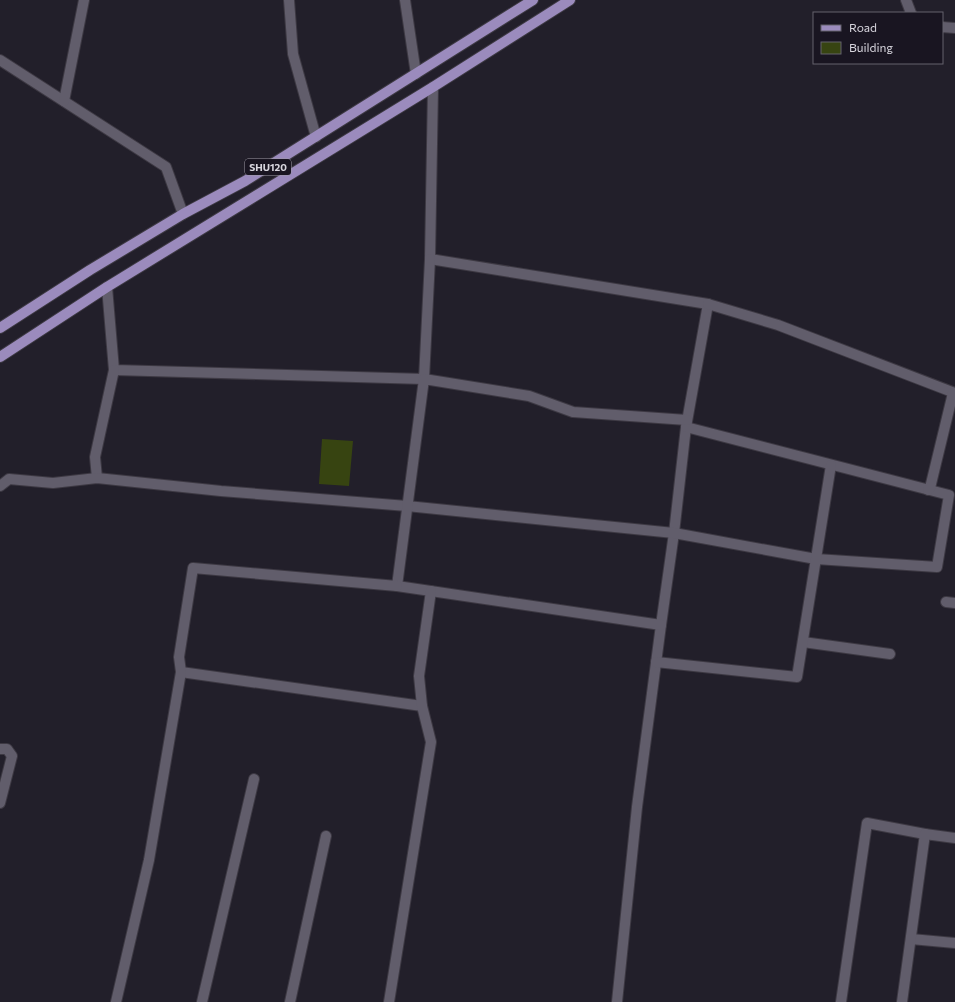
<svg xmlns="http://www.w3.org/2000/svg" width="955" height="1002" font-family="Commissioner,sans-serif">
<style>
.building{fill:#374411}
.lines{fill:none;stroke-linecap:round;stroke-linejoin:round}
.minor-casing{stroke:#3d3943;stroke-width:12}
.major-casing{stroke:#3d3943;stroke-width:12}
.minor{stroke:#615d6b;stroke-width:10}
.major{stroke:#9b8bbd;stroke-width:10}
.labels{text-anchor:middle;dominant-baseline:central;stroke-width:4;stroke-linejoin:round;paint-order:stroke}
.shield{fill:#191521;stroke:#9e9ba5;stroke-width:1}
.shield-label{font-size:10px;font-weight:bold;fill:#d7d5dd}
</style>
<rect width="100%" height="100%" fill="#221f2a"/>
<!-- building -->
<polygon class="building" points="322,439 353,441 349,486 319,484"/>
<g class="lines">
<defs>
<g id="minor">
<polyline points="289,0 293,54 316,137"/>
<polyline points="405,0 416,74"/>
<polyline points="906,0 911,13"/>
<polyline points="942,27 955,28"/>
<polyline points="0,60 166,167 183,214"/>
<polyline points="433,87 430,259 708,304 686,427 674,533 661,625 637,807 617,1002"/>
<polyline points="64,101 84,0"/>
<polyline points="107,287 114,370 424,379 430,259"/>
<polyline points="708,304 778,325 955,393"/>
<polyline points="97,478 95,457 114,370"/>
<polyline points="0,486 9,479 53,483 97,478 221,491 407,506 674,533 816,559 937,567 949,495 686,427"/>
<polyline points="928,490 930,488 953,393"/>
<polyline points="946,602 955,603"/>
<polyline points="661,625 397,586 424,379 529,396 573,412 687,420"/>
<polyline points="803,642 890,654"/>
<polyline points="656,662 797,677 831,465"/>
<polyline points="181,672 422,706"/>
<polyline points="0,749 7,749 12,756 0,803"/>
<polyline points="911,939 955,943"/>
<polyline points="116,1002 149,860 181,672 179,657 193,568 397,586"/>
<polyline points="202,1002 254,779"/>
<polyline points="290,1002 326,836"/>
<polyline points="389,1002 431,742 422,706 419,676 431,591"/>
<polyline points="841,1002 867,823 925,834"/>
<polyline points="902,1002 925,834 955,838"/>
</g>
<g id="major">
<polyline points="0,328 90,270 183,214 245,181 533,0"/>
<polyline points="0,357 107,287 433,87 570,0"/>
</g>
</defs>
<!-- minor casing -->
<use href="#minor" class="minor-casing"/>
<!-- major casing -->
<use href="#major" class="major-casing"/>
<!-- minor -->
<use href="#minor" class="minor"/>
<!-- major -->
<use href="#major" class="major"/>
</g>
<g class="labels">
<!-- shield labels -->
<rect class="shield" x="245" y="159" width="46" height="16" rx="3"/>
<g class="shield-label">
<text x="268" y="167">SHU120</text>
</g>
</g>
<!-- legend -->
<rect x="813" y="12" width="130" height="52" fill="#191521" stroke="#65626c"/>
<rect x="821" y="25" width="20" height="6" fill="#9b8bbd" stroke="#65626c"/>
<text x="849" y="32" font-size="12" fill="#d7d5dd">Road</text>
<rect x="821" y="42" width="20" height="12" fill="#374411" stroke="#65626c"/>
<text x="849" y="52" font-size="12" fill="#d7d5dd">Building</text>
</svg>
